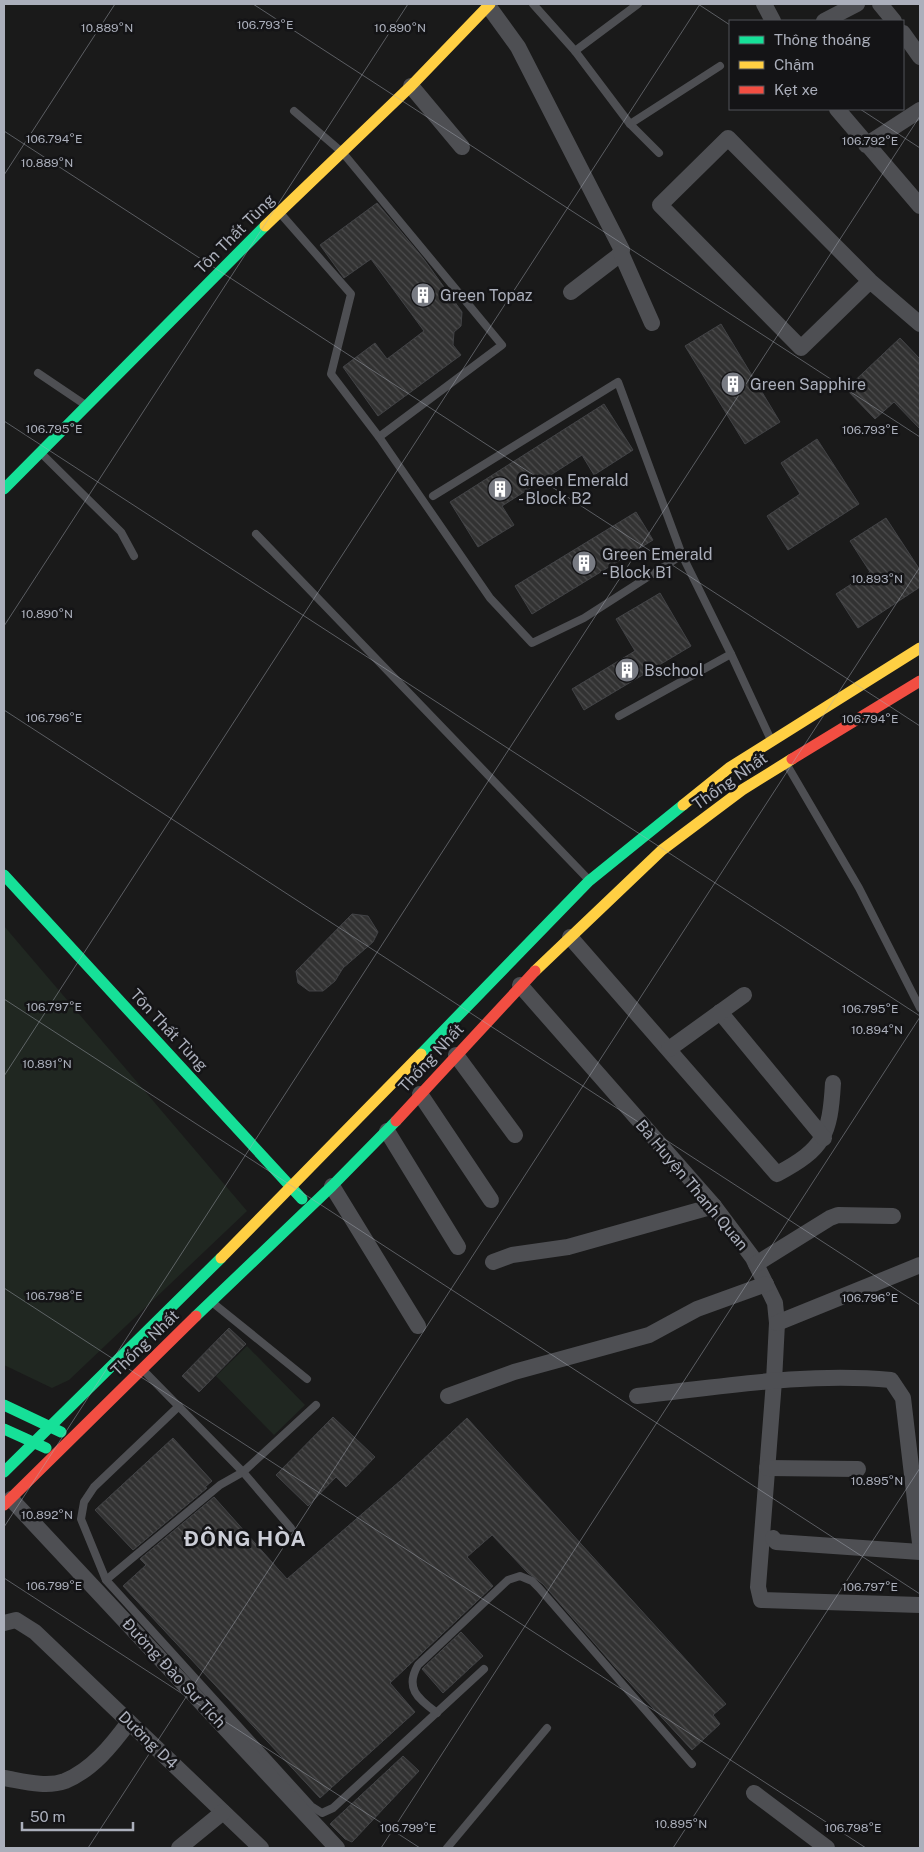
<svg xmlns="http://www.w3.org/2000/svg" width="924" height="1852" font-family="'Public Sans',sans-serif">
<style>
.green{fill:#202721}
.building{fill:url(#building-back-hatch);stroke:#424346}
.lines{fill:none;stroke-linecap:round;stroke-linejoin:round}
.lane{stroke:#4e4f53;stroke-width:8}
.street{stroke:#4e4f53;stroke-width:16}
.fast{stroke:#16e098;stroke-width:11}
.slow{stroke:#ffcf43;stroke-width:11}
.jam{stroke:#f24e42;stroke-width:11}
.ticks{fill:none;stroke:#abafbb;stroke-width:1;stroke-opacity:0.45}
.labels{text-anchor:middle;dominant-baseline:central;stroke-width:5;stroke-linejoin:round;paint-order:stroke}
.street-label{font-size:16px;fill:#abafbb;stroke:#141416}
.poi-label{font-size:16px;fill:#abafbb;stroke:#141416;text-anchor:start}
.district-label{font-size:21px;font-weight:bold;letter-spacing:1px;fill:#ccced7;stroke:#141416}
.ticks-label{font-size:12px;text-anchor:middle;fill:#abafbb;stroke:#141416;stroke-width:5;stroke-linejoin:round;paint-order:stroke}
</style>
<defs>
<pattern id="building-back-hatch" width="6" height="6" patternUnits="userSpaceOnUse" patternTransform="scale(1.25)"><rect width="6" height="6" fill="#323232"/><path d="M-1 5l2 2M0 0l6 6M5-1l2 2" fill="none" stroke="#4d4d4e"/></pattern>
</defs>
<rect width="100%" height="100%" fill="#1a1a1a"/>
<!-- green -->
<g class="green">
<polygon points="4,926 247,1211 69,1380 52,1388 4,1365"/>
<polygon points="247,1346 305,1405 274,1435 216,1376"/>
</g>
<!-- building -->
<g class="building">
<polygon points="377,203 423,258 462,312 461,326 454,332 453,345 461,355 378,416 343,367 375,343 387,359 424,331 371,259 344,278 320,245"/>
<polygon points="721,324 780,422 745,444 685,346"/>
<polygon points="900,338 920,359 920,429 894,402 875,419 846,389"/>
<polygon points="604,404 633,450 594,475 582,455 502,506 514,525 478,547 450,502"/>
<polygon points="817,439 859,504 788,550 767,516 800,494 781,463"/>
<polygon points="636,512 653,540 532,614 515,586"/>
<polygon points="886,518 920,570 920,587 858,628 836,594 870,572 850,541"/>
<polygon points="660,593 691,646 584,710 572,689 635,651 616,619"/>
<polygon points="352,914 368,916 378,932 373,942 343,968 335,981 323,991 309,991 298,983 296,971"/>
<polygon points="229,1328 246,1344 199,1392 182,1376"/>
<polygon points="333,1417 375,1457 346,1487 336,1477 308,1506 276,1475"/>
<polygon points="467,1418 726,1704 713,1715 720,1724 692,1750 615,1667 543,1584 528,1573 492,1535 467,1557 493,1586 390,1683 415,1712 320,1798 123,1586 146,1565 140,1559 214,1497 287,1579 400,1481"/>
<polygon points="173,1438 212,1481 205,1487 207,1488 133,1550 95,1510"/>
<polygon points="461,1632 483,1656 443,1693 422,1669"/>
<polygon points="403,1756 419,1771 352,1842 345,1839 330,1824"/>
</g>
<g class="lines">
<!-- lane -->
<g class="lane">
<polyline points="533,4 575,51 630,124 659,153"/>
<polyline points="575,51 638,4"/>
<polyline points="294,111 343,153 502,345 379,437 490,598 532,643 584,618 682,555 731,654 619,716"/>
<polyline points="630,124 720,66"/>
<polyline points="280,213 351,294 331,374 379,437"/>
<polyline points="38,373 84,404"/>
<polyline points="42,454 121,532 134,556"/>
<polyline points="433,496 618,382 682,555"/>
<polyline points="256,534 588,879"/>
<polyline points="731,654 771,740"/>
<polyline points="787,765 859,888 920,1008"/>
<polyline points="213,1303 307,1379"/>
<polyline points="142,1369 243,1472 291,1528"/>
<polyline points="179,1406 94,1487 84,1502 81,1519 106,1580 311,1806 322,1813 333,1808 484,1669"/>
<polyline points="106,1580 220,1485 243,1472 316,1405"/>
<path d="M437 1713C419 1699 404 1689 418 1665L508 1580 520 1576 532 1581 539 1588 692 1764"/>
<polyline points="447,1848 547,1728"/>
</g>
<!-- street -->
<g class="street">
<polyline points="764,4 773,21"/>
<polyline points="880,4 894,21"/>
<polyline points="489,7 518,47 622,250 618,256 571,292"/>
<polyline points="824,21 857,4"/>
<polyline points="903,33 920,57"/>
<polyline points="411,86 462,147"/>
<polyline points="837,109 920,206"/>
<polyline points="866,145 920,110"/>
<polyline points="621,253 652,323"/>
<polyline points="870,281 801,348 660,205 728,138 870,281 920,324"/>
<path d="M570 937 777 1174C824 1149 830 1135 833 1083"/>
<polyline points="520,985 714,1206 753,1258 775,1303 777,1323 774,1381 758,1587 761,1600 920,1605"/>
<polyline points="720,1012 824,1138"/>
<polyline points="669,1049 744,995"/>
<polyline points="456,1055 515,1135"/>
<polyline points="420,1094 491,1200"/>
<polyline points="387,1131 458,1247"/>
<polyline points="332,1186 418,1326"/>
<polyline points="493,1262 512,1255 568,1247 714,1206"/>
<polyline points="756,1264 830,1218 838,1215 893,1216"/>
<polyline points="777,1323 920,1265"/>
<polyline points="448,1396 514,1372 649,1335 697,1309 766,1284"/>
<path d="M637 1396C721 1387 807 1372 891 1380L903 1398 920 1543"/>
<polyline points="767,1468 858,1469"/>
<polyline points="11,1499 337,1848"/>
<polyline points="773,1538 776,1542 920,1552"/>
<polyline points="4,1623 16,1620 35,1632 261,1848"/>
<path d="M4 1778C22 1781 46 1788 65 1781 92 1770 112 1745 129 1722"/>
<polyline points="754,1793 827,1848"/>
<polyline points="179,1848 223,1812"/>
</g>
<!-- fast -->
<g class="fast">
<polyline points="4,489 265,226"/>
<polyline points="4,875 302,1199"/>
<polyline points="421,1054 589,881 683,805"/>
<polyline points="196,1316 332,1186 396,1121"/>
<polyline points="4,1405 61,1432"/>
<polyline points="4,1429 46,1448"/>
<polyline points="4,1472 221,1258"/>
</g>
<!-- slow -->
<g class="slow">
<polyline points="265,226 411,86 490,4"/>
<polyline points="683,805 729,768 920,648"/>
<polyline points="535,971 662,850 742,790 792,759"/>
<polyline points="221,1258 421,1054"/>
</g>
<!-- jam -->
<g class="jam">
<polyline points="792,759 920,681"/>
<polyline points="396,1121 535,971"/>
<polyline points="4,1505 196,1316"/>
</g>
</g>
<!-- ticks -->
<path class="ticks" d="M253 4 920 437M698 4 730 25M860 109 920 148M4 131 920 726M4 175 115 4M4 421 920 1016M4 626 408 4M4 710 920 1305M4 999 920 1594M4 1076 700 4M4 1288 866 1848M4 1527 920 116M4 1578 420 1848M88 1848 920 567M381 1848 920 1017M673 1848 920 1468"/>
<!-- icons -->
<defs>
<symbol id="building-disc" viewBox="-11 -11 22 22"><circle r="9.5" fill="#787b83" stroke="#141416"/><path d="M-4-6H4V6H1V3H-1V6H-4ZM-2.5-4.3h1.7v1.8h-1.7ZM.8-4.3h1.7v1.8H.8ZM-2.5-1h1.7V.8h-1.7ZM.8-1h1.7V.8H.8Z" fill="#fff"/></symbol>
</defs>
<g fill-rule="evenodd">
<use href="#building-disc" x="409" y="281" width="28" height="28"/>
<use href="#building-disc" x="719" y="370" width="28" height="28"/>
<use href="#building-disc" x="486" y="475" width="28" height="28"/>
<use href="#building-disc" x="570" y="549" width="28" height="28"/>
<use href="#building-disc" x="613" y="656" width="28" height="28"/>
</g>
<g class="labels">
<!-- street labels -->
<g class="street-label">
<text transform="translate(235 234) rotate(-45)">Tôn Thất Tùng</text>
<text transform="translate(730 781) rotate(-35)">Thống Nhất</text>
<text transform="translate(169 1030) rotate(47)">Tôn Thất Tùng</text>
<text transform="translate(431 1058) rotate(-47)">Thống Nhất</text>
<text transform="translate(692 1185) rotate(50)">Bà Huyện Thanh Quan</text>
<text transform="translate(145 1343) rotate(-44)">Thống Nhất</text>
<text transform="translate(174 1673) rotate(47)">Đường Đào Sư Tích</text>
<text transform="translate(148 1740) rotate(44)">Dường D4</text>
</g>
<!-- poi labels -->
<g class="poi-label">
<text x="440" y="295">Green Topaz</text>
<text x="750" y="384">Green Sapphire</text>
<text x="518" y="480">Green Emerald<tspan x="518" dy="18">- Block B2</tspan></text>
<text x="602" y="554">Green Emerald<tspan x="602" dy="18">- Block B1</tspan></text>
<text x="644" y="670">Bschool</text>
</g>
<!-- district labels -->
<g class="district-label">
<text x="245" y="1538">ĐÔNG HÒA</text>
</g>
</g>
<g class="ticks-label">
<text x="265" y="29">106.793°E</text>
<text x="400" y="32">10.890°N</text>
<text x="107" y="32">10.889°N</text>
<text x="54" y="143">106.794°E</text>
<text x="870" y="145">106.792°E</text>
<text x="47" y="167">10.889°N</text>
<text x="54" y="433">106.795°E</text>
<text x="870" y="434">106.793°E</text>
<text x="877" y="583">10.893°N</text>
<text x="47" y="618">10.890°N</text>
<text x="54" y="722">106.796°E</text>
<text x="870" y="723">106.794°E</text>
<text x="54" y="1011">106.797°E</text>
<text x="870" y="1013">106.795°E</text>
<text x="877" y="1034">10.894°N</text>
<text x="47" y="1068">10.891°N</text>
<text x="54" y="1300">106.798°E</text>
<text x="870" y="1302">106.796°E</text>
<text x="877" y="1485">10.895°N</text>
<text x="47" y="1519">10.892°N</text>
<text x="54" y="1590">106.799°E</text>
<text x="870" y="1591">106.797°E</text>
<text x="681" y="1828">10.895°N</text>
<text x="408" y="1832">106.799°E</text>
<text x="853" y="1832">106.798°E</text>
</g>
<!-- border -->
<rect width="924" height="1852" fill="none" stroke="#abafbb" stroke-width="10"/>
<!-- legend -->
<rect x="729" y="20" width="175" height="90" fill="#141416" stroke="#505258"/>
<rect x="739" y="36" width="25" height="8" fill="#16e098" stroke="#505258"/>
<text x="774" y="45" font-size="15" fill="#abafbb">Thông thoáng</text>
<rect x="739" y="61" width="25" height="8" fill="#ffcf43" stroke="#505258"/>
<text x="774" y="70" font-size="15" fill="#abafbb">Chậm</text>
<rect x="739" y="86" width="25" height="8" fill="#f24e42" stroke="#505258"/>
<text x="774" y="95" font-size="15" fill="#abafbb">Kẹt xe</text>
<!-- scale -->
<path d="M22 1822v8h111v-8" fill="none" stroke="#abafbb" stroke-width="2.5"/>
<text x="30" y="1822" font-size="15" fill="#abafbb" stroke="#141416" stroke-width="4" paint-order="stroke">50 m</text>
</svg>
